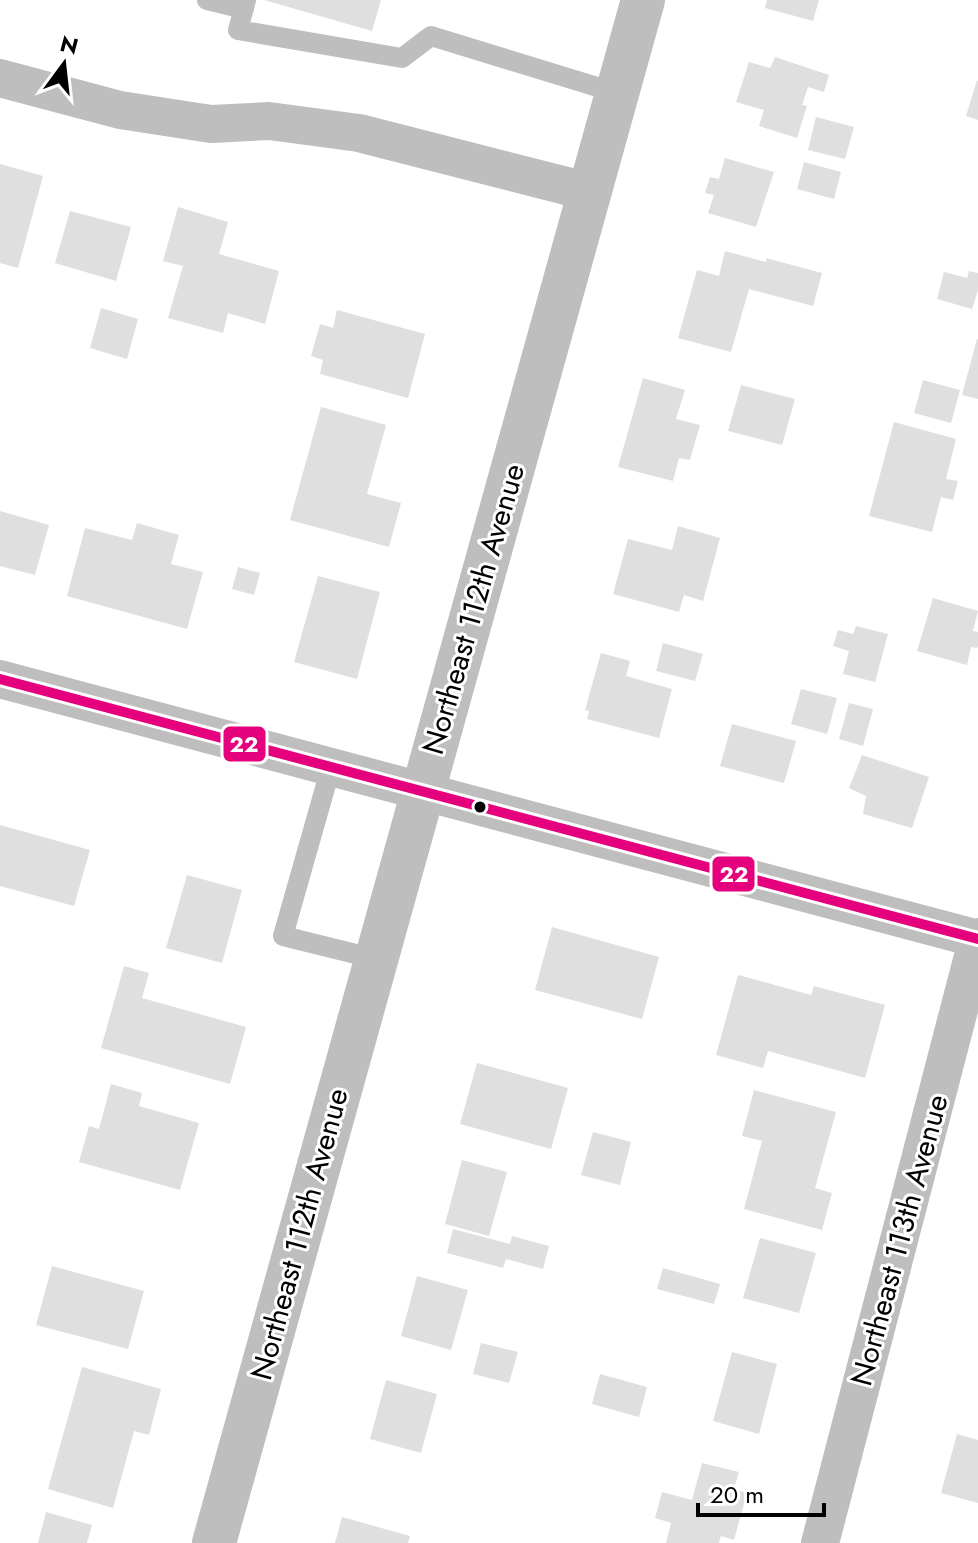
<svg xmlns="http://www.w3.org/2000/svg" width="978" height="1543" font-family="Jost,sans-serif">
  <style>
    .building { fill: #dfdfdf }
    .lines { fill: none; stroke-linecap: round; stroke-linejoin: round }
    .service { stroke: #bebebe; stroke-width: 20 }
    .minor { stroke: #bebebe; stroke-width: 38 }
    .tertiary { stroke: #bebebe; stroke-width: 44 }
    .bus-1-casing { stroke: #fff; stroke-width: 16 }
    .bus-1 { stroke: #e5007d; stroke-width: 10 }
    .bus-dot { fill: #000; stroke: #fff; stroke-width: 3 }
    .labels { text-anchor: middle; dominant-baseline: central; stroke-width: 6; stroke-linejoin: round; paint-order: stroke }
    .street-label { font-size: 30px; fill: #000; stroke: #fff }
    .line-badge { stroke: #fff; stroke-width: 3 }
    .badge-label { font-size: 22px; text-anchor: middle; font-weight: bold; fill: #fff }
  </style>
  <rect width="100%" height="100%" fill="#fff"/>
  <path class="building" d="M 264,0 L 381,0 L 372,31 Z
    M 767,0 L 819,0 L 813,21 L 765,8 Z
    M 775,57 L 829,75 L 824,92 L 808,87 L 802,105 L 807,106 L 797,138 L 759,126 L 764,110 L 736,102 L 749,62 L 770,68 Z
    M 977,80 L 978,81 L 978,120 L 966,116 Z
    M 816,117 L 854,127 L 845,159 L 808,150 Z
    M 725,158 L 774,172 L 756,227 L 708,213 L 714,195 L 705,193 L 710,177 L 719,179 Z
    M 804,162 L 841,172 L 834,199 L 797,189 Z
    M 0,164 L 43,176 L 18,268 L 0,263 Z
    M 178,207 L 228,222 L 219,254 L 279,271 L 265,324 L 228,313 L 223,333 L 168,318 L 183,266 L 163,261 Z
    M 70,211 L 131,227 L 116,281 L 55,263 Z
    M 725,251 L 766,262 L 766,258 L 822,273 L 813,306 L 749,289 L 731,352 L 678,338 L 697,270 L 719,276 Z
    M 969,271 L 978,273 L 978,290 L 972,309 L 937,299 L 944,272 L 967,278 Z
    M 101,308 L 138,319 L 127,359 L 90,348 Z
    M 337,310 L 425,334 L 408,398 L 320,374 L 323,360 L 311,356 L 320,324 L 333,328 Z
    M 977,339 L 978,339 L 978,399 L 962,395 Z
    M 643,378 L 685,390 L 676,419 L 700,425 L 690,460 L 679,458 L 673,481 L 618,467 Z
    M 923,380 L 960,390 L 951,423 L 914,413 Z
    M 741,385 L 795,399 L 782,445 L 728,431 Z
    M 321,407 L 386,425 L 367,494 L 401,503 L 389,547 L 290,520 Z
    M 894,422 L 956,439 L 946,479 L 958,481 L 953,500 L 941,497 L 932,532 L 869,516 Z
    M 0,511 L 49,525 L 35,575 L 0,566 Z
    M 137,523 L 179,535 L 171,564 L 203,572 L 187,629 L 67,596 L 85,528 L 132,540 Z
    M 678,526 L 720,538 L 703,601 L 684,595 L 679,612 L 613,594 L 628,539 L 672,550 Z
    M 238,567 L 260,573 L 254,595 L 232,589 Z
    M 318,576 L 380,592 L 357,679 L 294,662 Z
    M 933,598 L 978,611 L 973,631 L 978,632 L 978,645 L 977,648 L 971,647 L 967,665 L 917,651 Z
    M 856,626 L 888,634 L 875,682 L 843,674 L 849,651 L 833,646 L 838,630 L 853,634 Z
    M 663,643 L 703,654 L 695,681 L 656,671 Z
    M 601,653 L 630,661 L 626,676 L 672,689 L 659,738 L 587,719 L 589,711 L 585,710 Z
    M 801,689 L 837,698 L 827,734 L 791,724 Z
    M 849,703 L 873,709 L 863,746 L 839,739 Z
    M 732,724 L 796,741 L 784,783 L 720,766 Z
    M 862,755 L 929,777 L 912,828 L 863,814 L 866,796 L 849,788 Z
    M 0,825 L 90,850 L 74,906 L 0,886 Z
    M 187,875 L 242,890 L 222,963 L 166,948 Z
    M 552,927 L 659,957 L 642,1019 L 535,990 Z
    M 124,966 L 149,973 L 142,998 L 246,1027 L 230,1084 L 101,1048 Z
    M 738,975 L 811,995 L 814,986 L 885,1005 L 865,1078 L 768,1051 L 763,1068 L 716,1055 Z
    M 477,1063 L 568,1088 L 551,1149 L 460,1124 Z
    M 111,1084 L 142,1093 L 139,1106 L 199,1123 L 180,1190 L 79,1162 L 89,1126 L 99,1129 Z
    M 754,1090 L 836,1112 L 815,1188 L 832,1193 L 822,1230 L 744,1209 L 762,1141 L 742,1136 Z
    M 593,1132 L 631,1142 L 620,1185 L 581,1175 Z
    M 462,1160 L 507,1172 L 489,1236 L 445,1224 Z
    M 453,1229 L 510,1244 L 512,1236 L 549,1246 L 543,1269 L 506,1259 L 503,1268 L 447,1253 Z
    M 760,1238 L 816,1253 L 799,1313 L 743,1298 Z
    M 52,1266 L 144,1291 L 128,1349 L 36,1325 Z
    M 663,1268 L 720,1284 L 714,1304 L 657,1289 Z
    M 417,1276 L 468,1290 L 451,1350 L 401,1336 Z
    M 481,1343 L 518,1352 L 509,1383 L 473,1374 Z
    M 732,1352 L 777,1364 L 759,1434 L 713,1421 Z
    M 82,1367 L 161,1389 L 149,1435 L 134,1431 L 113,1508 L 48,1489 Z
    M 600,1374 L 647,1387 L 639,1417 L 592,1404 Z
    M 386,1380 L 437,1394 L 421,1453 L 370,1439 Z
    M 957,1434 L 978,1440 L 978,1503 L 941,1493 Z
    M 702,1463 L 739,1472 L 734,1489 L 747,1493 L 734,1540 L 721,1536 L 719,1543 L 666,1543 L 671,1523 L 655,1518 L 662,1492 L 692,1500 Z
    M 46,1512 L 92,1525 L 87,1543 L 38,1543 Z
    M 342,1517 L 410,1536 L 408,1543 L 335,1543 Z"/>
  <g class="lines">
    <path class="service" d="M 207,0 L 244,9
      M 246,0 L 238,30 L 402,58 L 431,36 L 617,93
      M 331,767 L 283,936 L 376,959"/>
    <path class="minor" d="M 0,78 L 120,110 L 211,124 L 269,121 L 359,133 L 590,192
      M 0,679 L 978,939
      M 820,1543 L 978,937"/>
    <path class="tertiary" d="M 214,1543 L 643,0"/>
    <defs>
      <path id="bus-1" d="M 0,679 L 978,939"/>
    </defs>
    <use href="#bus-1" class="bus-1-casing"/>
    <use href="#bus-1" class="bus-1"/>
  </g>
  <circle class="bus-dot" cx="480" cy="807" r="7"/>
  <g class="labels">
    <g class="street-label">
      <text transform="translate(473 609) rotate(-74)">Northeast 112th Avenue</text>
      <text transform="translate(299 1234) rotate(-75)">Northeast 112th Avenue</text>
      <text transform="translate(899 1240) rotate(-75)">Northeast 113th Avenue</text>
    </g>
  </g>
  <g class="line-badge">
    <rect x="222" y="725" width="45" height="38" rx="8" fill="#e5007d"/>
    <rect x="711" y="855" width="45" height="38" rx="8" fill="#e5007d"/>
  </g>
  <g class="badge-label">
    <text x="244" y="752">22</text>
    <text x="734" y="882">22</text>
  </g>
  <g transform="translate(64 64) rotate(15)" stroke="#ffffff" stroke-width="6" paint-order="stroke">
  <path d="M0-6L14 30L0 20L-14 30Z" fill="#000000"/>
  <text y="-12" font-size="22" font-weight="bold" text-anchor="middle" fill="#000000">N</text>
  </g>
  <path d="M698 1503v12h126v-12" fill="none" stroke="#000000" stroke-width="4"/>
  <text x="710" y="1503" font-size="24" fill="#000000" stroke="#ffffff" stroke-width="6" paint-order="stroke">20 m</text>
</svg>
